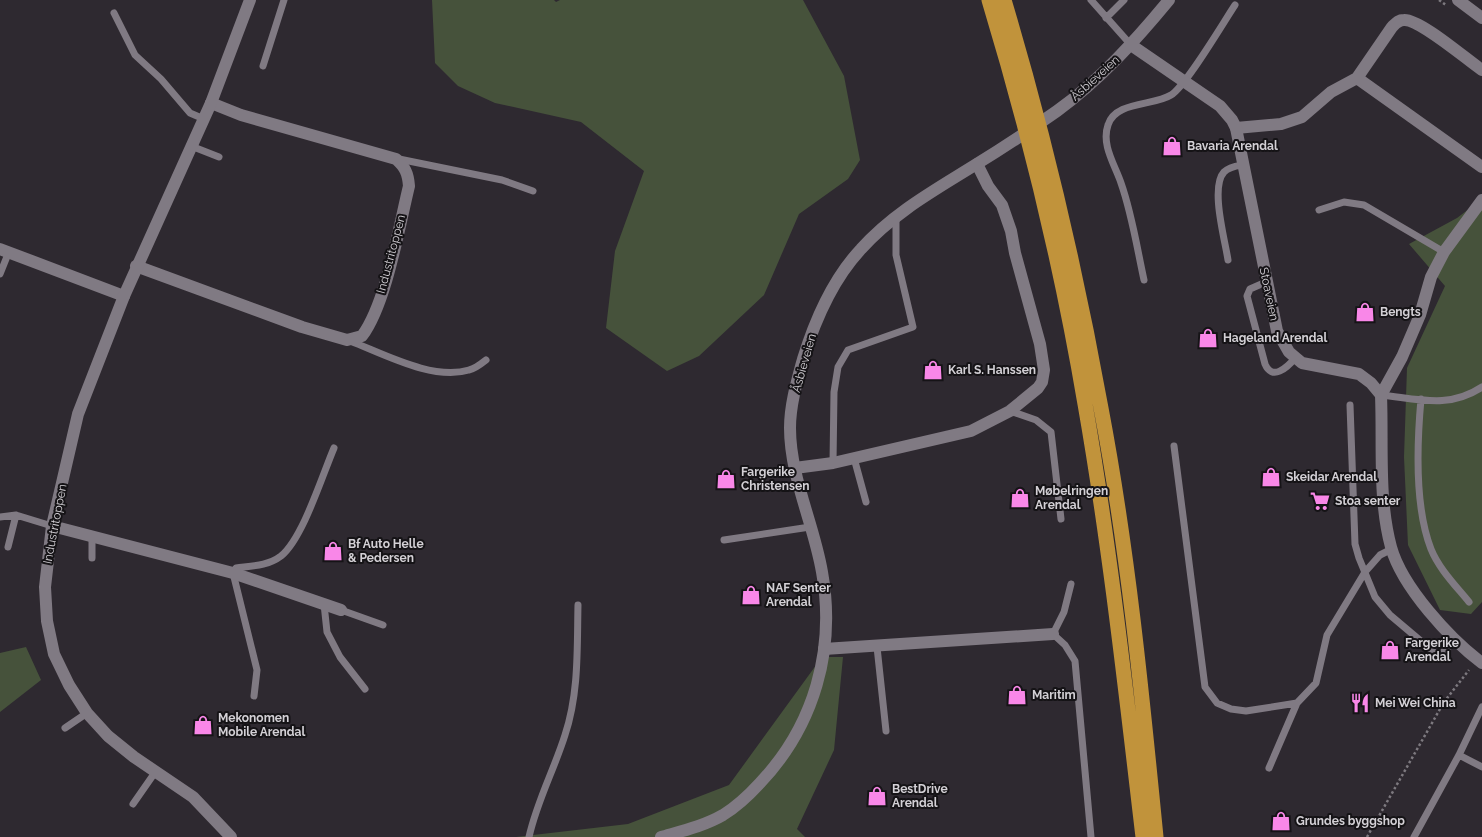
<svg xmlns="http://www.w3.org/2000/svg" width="1482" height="837" font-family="Raleway,sans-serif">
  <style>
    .green { fill: #46523b }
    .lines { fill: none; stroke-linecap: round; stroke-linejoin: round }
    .path { stroke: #7d797f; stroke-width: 2.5; stroke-dasharray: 2.5 2.5; stroke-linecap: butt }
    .lane { stroke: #807a83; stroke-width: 7 }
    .street { stroke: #807a83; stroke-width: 12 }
    .secondary { stroke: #807a83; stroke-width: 12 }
    .highway { stroke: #c1933b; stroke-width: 15 }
    .labels { text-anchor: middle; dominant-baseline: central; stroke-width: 4; stroke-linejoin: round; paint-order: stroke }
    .street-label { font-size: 12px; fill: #d3d0d5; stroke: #151316 }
    .poi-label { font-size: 12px; font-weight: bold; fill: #d3d0d5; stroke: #151316; text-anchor: start }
  </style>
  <rect width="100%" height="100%" fill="#2e2930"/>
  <path class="green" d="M 432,0 L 554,0 L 556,2 L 560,0 L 803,0 L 844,76 L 860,160 L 848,179 L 799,214 L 764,295 L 699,356 L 667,371 L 606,328 L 615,251 L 644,171 L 581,122 L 495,103 L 458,86 L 435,63 Z
    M 1482,199 L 1482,602 L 1471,614 L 1440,610 L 1408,545 L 1404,457 L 1407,368 L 1445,286 L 1409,244 L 1457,218 Z
    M 26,647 L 41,680 L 0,712 L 0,653 Z
    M 822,657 L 843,657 L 834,750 L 797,829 L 805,837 L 516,837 L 628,824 L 729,785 Z"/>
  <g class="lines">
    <path class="path" d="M 1439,0 L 1446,5
      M 1367,837 L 1444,702 L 1469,670"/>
    <path class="lane" d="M 1091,0 L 1131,45
      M 114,13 L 135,55 L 161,79 L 190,113 L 204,119
      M 1106,18 L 1124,0
      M 263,66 L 284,0
      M 191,146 L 219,157
      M 399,159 L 502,180 L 533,191
      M 1319,210 L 1344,202 L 1364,205 L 1444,252
      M 1228,260 C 1225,240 1210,187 1224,172 C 1229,167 1236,166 1242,165
      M 0,274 L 8,254
      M 1144,280 C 1137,248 1132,214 1121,183 C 1115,165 1101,145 1108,125 C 1115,101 1154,106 1171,95 C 1186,86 1223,23 1235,5
      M 1266,282 L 1250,289 L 1247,296 L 1265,364 C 1272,381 1287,368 1295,358
      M 350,341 C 384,354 433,381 469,370 C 475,369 481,364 486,360
      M 1381,395 C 1419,399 1449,409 1482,387
      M 1421,399 C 1417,443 1415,508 1431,549 C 1439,569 1456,586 1469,602
      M 1350,405 L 1355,544 L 1359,558 L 1375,597 L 1390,615 L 1435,653 L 1441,654 L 1456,640
      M 1010,411 L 1036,420 L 1051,432 L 1061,519
      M 1174,446 L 1205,687 L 1217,703 L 1231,709 L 1246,711 L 1297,703 L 1316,683 L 1327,635 L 1365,572 L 1380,555 L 1392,549
      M 854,458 L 866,502
      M 833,463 L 834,392 L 838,367 L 848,350 L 913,327 L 896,255 L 896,217
      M 0,517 L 16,515 L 52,526
      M 92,537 L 92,558
      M 724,540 L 810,527
      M 8,547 L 16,515
      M 1071,584 L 1064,612 L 1053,634 L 1065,645 L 1075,661 L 1091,837
      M 324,604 L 327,632 L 340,657 L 365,689
      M 341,610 L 383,625
      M 877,647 L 886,731
      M 254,696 L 257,670 L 233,573 L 236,568 C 251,566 268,566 281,556 C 303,538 322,476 334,448
      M 65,728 L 87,713
      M 1459,755 L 1482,767
      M 1269,768 L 1297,703
      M 133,804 L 156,771
      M 529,837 C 537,801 554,770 565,735 C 579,693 577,649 578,605
      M 1414,837 L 1459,755 L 1482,707"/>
    <path class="street" d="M 1482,70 C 1467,60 1420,19 1404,20 C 1398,20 1396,23 1392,27 L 1357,78 L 1482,167
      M 1236,128 L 1281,124 L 1302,117 L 1331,92 L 1357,78
      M 0,249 L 124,296
      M 136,266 L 302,327 L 347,340 L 362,336 C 386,304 399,227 409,186 C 408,173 405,167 396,159 L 241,115 L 211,103
      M 1381,395 L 1402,357 L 1420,315 L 1431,277 L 1444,252 L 1482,200
      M 795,468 L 833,463 L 971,431 L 1010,411 L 1038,388 L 1042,382 L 1044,370 L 1040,344 L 1015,253 L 1011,231 L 1002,205 L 988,186 L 977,164
      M 52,526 L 233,573 L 341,610
      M 824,649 L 1053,634"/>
    <path class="secondary" d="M 1458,0 L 1482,18
      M 1131,45 L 1220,106 L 1232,120 L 1236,128 L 1277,331 L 1289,352 L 1302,363 L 1359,374 L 1371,383 L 1381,395 C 1383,445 1378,499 1391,547 C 1402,587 1450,639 1482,663
      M 231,837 L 193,797 L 134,757 L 108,736 L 87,713 L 69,685 L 54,654 L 47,621 L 45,587 L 52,526 L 78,414 L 124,296 L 211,103 L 250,0
      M 661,837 C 682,831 704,826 723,815 C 736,807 749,795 760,783 C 814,726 836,650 822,572 C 814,524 790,477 790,428 C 790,405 797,381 803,359 C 815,320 833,279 861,249 C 893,213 935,190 975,165 C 1003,148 1030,130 1057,111 C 1100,80 1136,40 1169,0"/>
    <path class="highway" d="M 989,0 C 1029,132 1062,268 1085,404 C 1110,547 1126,693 1143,837
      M 1004,0 C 1044,134 1076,270 1101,408 C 1128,550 1142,694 1156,837"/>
  </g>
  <defs>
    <symbol id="shop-bare" viewBox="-9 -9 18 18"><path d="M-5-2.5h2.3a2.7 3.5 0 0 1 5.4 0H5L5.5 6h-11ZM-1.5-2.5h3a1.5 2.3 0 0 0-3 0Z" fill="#f987e8" stroke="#151316" stroke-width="2.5" paint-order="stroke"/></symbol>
    <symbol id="supermarket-bare" viewBox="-9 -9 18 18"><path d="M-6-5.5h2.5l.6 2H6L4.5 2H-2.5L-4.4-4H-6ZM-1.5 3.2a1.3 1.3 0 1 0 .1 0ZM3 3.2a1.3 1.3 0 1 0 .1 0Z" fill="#f987e8" stroke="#151316" stroke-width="2.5" paint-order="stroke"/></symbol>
    <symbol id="restaurant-bare" viewBox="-9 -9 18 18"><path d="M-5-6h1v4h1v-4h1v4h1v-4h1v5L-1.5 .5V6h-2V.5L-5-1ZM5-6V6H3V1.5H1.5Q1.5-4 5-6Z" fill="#f987e8" stroke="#151316" stroke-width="2.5" paint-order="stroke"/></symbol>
  </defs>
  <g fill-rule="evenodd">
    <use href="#shop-bare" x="1158" y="132" width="28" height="28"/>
    <use href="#shop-bare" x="1351" y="298" width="28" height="28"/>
    <use href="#shop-bare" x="1194" y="324" width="28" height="28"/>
    <use href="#shop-bare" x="919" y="356" width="28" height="28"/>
    <use href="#shop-bare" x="1257" y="463" width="28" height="28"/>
    <use href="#shop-bare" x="712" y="465" width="28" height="28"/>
    <use href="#shop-bare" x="1006" y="484" width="28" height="28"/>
    <use href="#supermarket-bare" x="1306" y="487" width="28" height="28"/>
    <use href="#shop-bare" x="319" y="537" width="28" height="28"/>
    <use href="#shop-bare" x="737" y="581" width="28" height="28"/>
    <use href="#shop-bare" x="1376" y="636" width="28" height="28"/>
    <use href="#shop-bare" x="1003" y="681" width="28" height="28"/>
    <use href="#restaurant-bare" x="1346" y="689" width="28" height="28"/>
    <use href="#shop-bare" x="189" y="711" width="28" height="28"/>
    <use href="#shop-bare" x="863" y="782" width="28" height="28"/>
    <use href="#shop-bare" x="1267" y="807" width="28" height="28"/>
  </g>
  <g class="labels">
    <g class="street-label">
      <text transform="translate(1095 78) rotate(-42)">Åsbieveien</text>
      <text transform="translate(391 254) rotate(-75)">Industritoppen</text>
      <text transform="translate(1269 294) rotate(78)">Stoaveien</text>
      <text transform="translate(804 363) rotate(-74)">Åsbieveien</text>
      <text transform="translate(55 524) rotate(-79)">Industritoppen</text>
    </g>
    <g class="poi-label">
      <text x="1187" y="146">Bavaria Arendal</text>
      <text x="1380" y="312">Bengts</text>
      <text x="1223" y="338">Hageland Arendal</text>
      <text x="948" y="370">Karl S. Hanssen</text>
      <text x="741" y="472">Fargerike<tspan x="741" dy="14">Christensen</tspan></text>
      <text x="1286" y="477">Skeidar Arendal</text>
      <text x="1035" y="491">Møbelringen<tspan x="1035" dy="14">Arendal</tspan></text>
      <text x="1335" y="501">Stoa senter</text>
      <text x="348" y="544">Bf Auto Helle<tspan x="348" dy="14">&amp; Pedersen</tspan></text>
      <text x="766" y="588">NAF Senter<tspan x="766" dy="14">Arendal</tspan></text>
      <text x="1405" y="643">Fargerike<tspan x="1405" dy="14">Arendal</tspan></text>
      <text x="1032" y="695">Maritim</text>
      <text x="1375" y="703">Mei Wei China</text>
      <text x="218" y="718">Mekonomen<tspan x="218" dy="14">Mobile Arendal</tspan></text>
      <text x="892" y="789">BestDrive<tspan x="892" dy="14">Arendal</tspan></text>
      <text x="1296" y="821">Grundes byggshop</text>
    </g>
  </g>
</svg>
